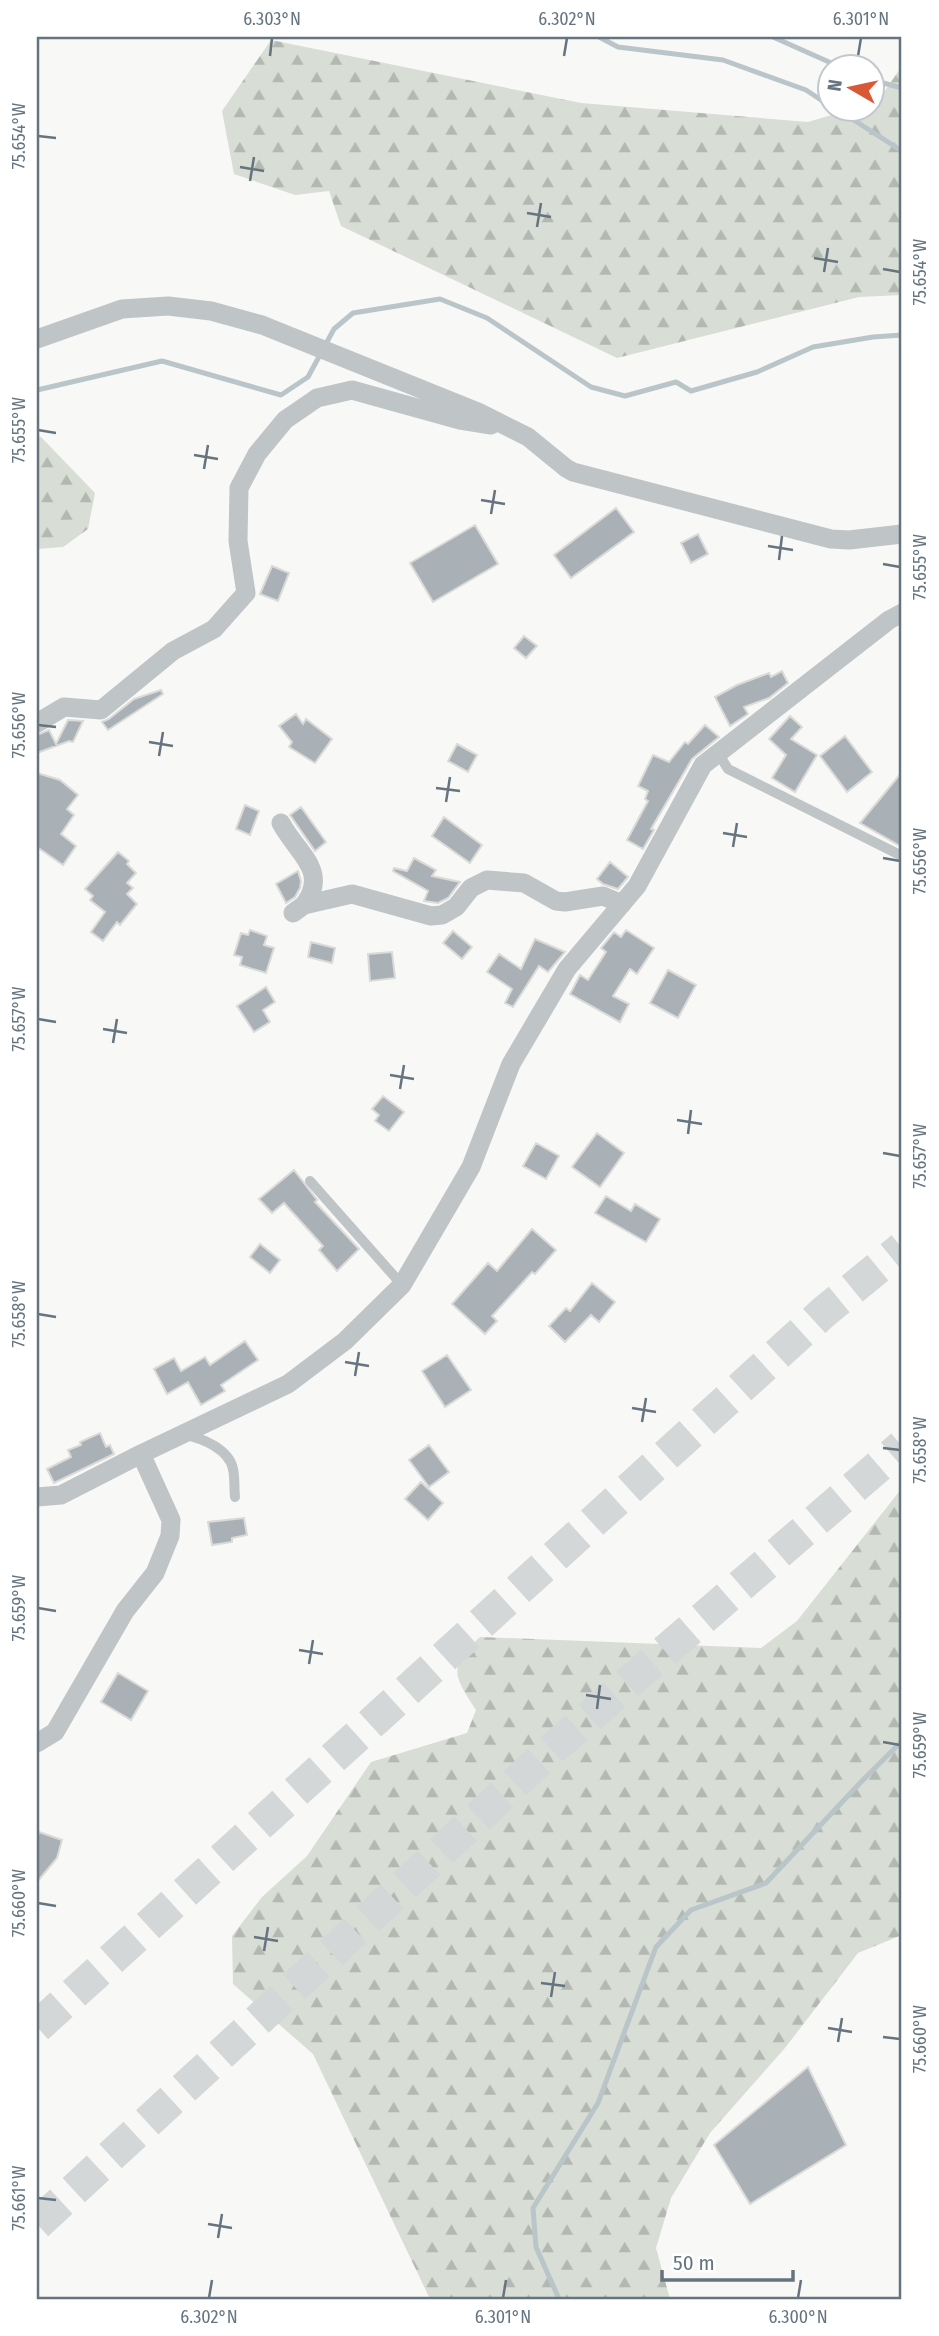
<svg xmlns="http://www.w3.org/2000/svg" width="939" height="2336" font-family="'Fira Sans Condensed',sans-serif">
  <style>
    .forest { fill: url(#forest-firs) }
    .lines { fill: none; stroke-linecap: round; stroke-linejoin: round }
    .stream { stroke: #b9c5c9; stroke-width: 5 }
    .building { fill: #a9b1b6; stroke: #dadad8; stroke-width: 2 }
    .trunk-tunnel { stroke: #d3d7d8; stroke-width: 33; stroke-dasharray: 33 17; stroke-linecap: butt }
    .service { stroke: #bfc4c7; stroke-width: 10 }
    .minor { stroke: #bfc4c7; stroke-width: 19 }
    .ticks { fill: none; stroke: #65747f; stroke-width: 2.5 }
    .neatline { fill: none; stroke: #65747f; stroke-width: 2.5 }
    .ticks-label { font-size: 18px; text-anchor: middle; fill: #65747f }
  </style>
  <defs>
    <pattern id="forest-firs" width="22" height="20" patternUnits="userSpaceOnUse" patternTransform="scale(1.75)"><rect width="22" height="20" fill="#d8ddd5"/><path d="M5 1l3.5 6h-7zM16 11l3.5 6h-7z" fill="#b3b8b2"/></pattern>
  </defs>
  <rect width="100%" height="100%" fill="#f8f8f6"/>
  <path class="forest" d="M 271,40 L 581,103 L 808,122 L 852,109 L 872,108 L 873,102 L 878,101 L 902,66 L 902,295 L 859,297 L 617,358 L 341,226 L 329,191 L 295,195 L 234,174 L 222,111 Z
    M 37,436 L 41,437 L 95,493 L 88,529 L 63,547 L 37,549 Z
    M 902,1488 L 902,1935 L 858,1953 L 785,2048 L 710,2133 L 671,2198 L 656,2248 L 670,2299 L 430,2299 L 313,2054 L 233,1984 L 232,1936 L 262,1897 L 307,1856 L 371,1762 L 467,1733 L 476,1710 C 453,1675 448,1666 480,1637 L 761,1648 L 797,1621 Z"/>
  <g class="lines">
    <path class="stream" d="M 599,37 L 618,47 L 723,60 L 806,90 L 830,106
      M 773,37 L 838,66
      M 872,80 L 902,88
      M 835,108 L 902,151
      M 37,390 L 162,361 L 281,395 L 308,377 L 334,329 L 353,313 L 440,299 L 487,318 L 591,387 L 625,396 L 676,382 L 691,391 L 757,372 L 813,347 L 873,337 L 902,335
      M 559,2299 L 536,2247 L 533,2208 L 598,2103 L 656,1947 L 691,1910 L 766,1883 L 861,1782 L 902,1741"/>
  </g>
  <path class="building" d="M 616,508 L 634,532 L 571,578 L 554,555 Z
    M 475,525 L 498,564 L 433,602 L 410,563 Z
    M 698,534 L 708,554 L 691,563 L 681,543 Z
    M 272,566 L 289,573 L 278,601 L 260,594 Z
    M 524,636 L 537,646 L 526,658 L 514,648 Z
    M 782,671 L 788,683 L 769,698 L 744,707 L 748,714 L 730,726 L 715,697 L 737,685 L 769,673 L 771,677 Z
    M 161,690 L 163,694 L 108,730 L 102,722 L 109,719 L 134,699 Z
    M 296,714 L 303,724 L 306,719 L 332,739 L 315,763 L 289,747 L 292,742 L 279,726 Z
    M 790,716 L 802,727 L 791,739 L 817,755 L 795,792 L 772,778 L 786,755 L 769,739 Z
    M 68,720 L 83,721 L 73,742 L 69,741 L 37,753 L 37,735 L 49,730 L 56,744 Z
    M 705,725 L 719,737 L 692,759 L 651,829 L 654,830 L 643,849 L 627,840 L 648,801 L 645,799 L 648,791 L 638,786 L 653,755 L 669,762 L 685,742 L 688,744 Z
    M 845,736 L 872,772 L 847,792 L 820,756 Z
    M 457,744 L 477,755 L 468,772 L 448,761 Z
    M 902,772 L 902,847 L 860,823 Z
    M 37,773 L 60,780 L 78,795 L 67,809 L 74,815 L 61,834 L 76,846 L 63,865 L 37,847 Z
    M 245,805 L 259,811 L 250,835 L 236,829 Z
    M 301,807 L 326,842 L 315,851 L 290,815 Z
    M 444,817 L 482,845 L 470,863 L 432,836 Z
    M 118,852 L 129,861 L 127,864 L 136,873 L 127,883 L 133,888 L 127,894 L 137,904 L 120,925 L 117,922 L 103,941 L 91,932 L 105,912 L 90,900 L 93,896 L 85,889 Z
    M 414,858 L 436,870 L 432,876 L 460,882 L 448,898 L 438,903 L 424,901 L 428,891 L 393,871 L 394,868 L 407,871 Z
    M 610,862 L 628,877 L 618,889 L 603,884 L 597,879 Z
    M 298,871 L 301,881 L 300,888 L 295,897 L 286,903 L 276,884 Z
    M 250,930 L 267,936 L 264,945 L 274,948 L 266,973 L 240,965 L 242,957 L 234,955 L 241,933 L 248,935 Z
    M 626,930 L 654,948 L 637,974 L 630,969 L 613,996 L 629,1004 L 620,1022 L 570,994 L 580,975 L 588,980 L 606,952 L 601,948 L 614,932 L 621,937 Z
    M 453,931 L 472,947 L 462,959 L 443,943 Z
    M 535,939 L 565,952 L 548,972 L 539,966 L 513,1007 L 505,1003 L 512,989 L 487,972 L 499,954 L 521,969 Z
    M 311,942 L 335,948 L 332,963 L 308,957 Z
    M 392,952 L 395,978 L 370,981 L 368,954 Z
    M 668,970 L 696,985 L 678,1018 L 650,1003 Z
    M 266,987 L 275,1002 L 263,1010 L 270,1022 L 254,1032 L 237,1006 Z
    M 383,1096 L 404,1112 L 389,1131 L 375,1121 L 379,1115 L 372,1109 Z
    M 597,1133 L 624,1153 L 600,1187 L 572,1167 Z
    M 536,1143 L 559,1156 L 546,1179 L 523,1166 Z
    M 294,1170 L 317,1200 L 315,1202 L 359,1249 L 337,1271 L 319,1250 L 323,1246 L 284,1203 L 272,1213 L 259,1199 Z
    M 606,1196 L 631,1211 L 635,1204 L 660,1219 L 646,1242 L 595,1213 Z
    M 532,1229 L 556,1250 L 535,1274 L 532,1272 L 492,1316 L 497,1321 L 485,1334 L 452,1304 L 488,1263 L 497,1271 Z
    M 260,1244 L 280,1260 L 270,1273 L 250,1257 Z
    M 592,1283 L 615,1302 L 599,1322 L 591,1315 L 565,1342 L 549,1326 L 566,1308 L 570,1311 Z
    M 245,1341 L 258,1360 L 221,1385 L 225,1391 L 201,1405 L 188,1382 L 167,1394 L 154,1369 L 174,1358 L 181,1371 L 205,1357 L 210,1365 Z
    M 447,1355 L 471,1390 L 445,1407 L 422,1371 Z
    M 100,1433 L 106,1447 L 110,1445 L 114,1454 L 54,1483 L 47,1469 L 71,1457 L 68,1450 L 81,1445 L 80,1442 Z
    M 429,1445 L 449,1472 L 429,1487 L 409,1460 Z
    M 421,1482 L 443,1503 L 428,1520 L 405,1499 Z
    M 244,1518 L 247,1535 L 232,1538 L 232,1542 L 212,1545 L 208,1522 Z
    M 118,1673 L 148,1691 L 131,1720 L 101,1702 Z
    M 39,1832 L 62,1840 L 57,1858 L 37,1882 L 37,1840 Z
    M 808,2067 L 846,2145 L 750,2204 L 714,2145 Z"/>
  <g class="lines">
    <path class="trunk-tunnel" d="M 37,2027 L 825,1311 L 902,1248
      M 37,2224 L 552,1749 L 902,1446"/>
    <path class="service" d="M 718,753 L 728,769 L 902,856
      M 310,1181 L 402,1285
      M 185,1435 C 202,1438 229,1449 233,1469 C 235,1478 234,1488 235,1497"/>
    <path class="minor" d="M 37,339 L 122,309 L 168,306 L 211,311 L 262,325 L 478,412 L 528,437 L 566,468 L 573,472 L 831,539 L 849,540 L 902,534
      M 37,723 L 64,707 L 101,710 L 173,651 L 214,629 L 246,593 L 238,541 L 239,488 L 257,454 L 285,420 L 317,398 L 352,390 L 460,420 L 491,425
      M 281,823 C 296,852 330,871 304,905
      M 293,913 L 304,905 L 352,894 L 431,916 L 442,915 L 456,907 L 471,888 L 487,880 L 524,883 L 556,901 L 565,902 L 603,896 L 622,904
      M 37,1497 L 61,1495 L 141,1454
      M 37,1743 L 55,1732 L 125,1611 L 155,1573 L 170,1536 L 171,1520 L 141,1454 L 288,1384 L 345,1341 L 402,1285 L 471,1167 L 511,1064 L 567,969 L 637,886 L 703,765 L 889,620 L 902,613"/>
  </g>
  <path class="ticks" d="M 270,56 L 272,38M 564,56 L 567,38M 858,56 L 861,38M 38,136 L 56,138M 240,167 L 264,171M 250,181 L 254,157M 527,213 L 551,217M 537,227 L 541,203M 814,258 L 838,262M 883,269 L 900,272M 824,272 L 828,248M 38,430 L 56,433M 194,455 L 218,459M 204,469 L 208,445M 481,500 L 505,504M 491,514 L 495,490M 768,546 L 793,550M 779,560 L 782,536M 883,564 L 900,567M 38,725 L 56,727M 149,742 L 173,746M 159,756 L 163,732M 436,788 L 460,791M 446,802 L 450,777M 723,833 L 747,837M 733,847 L 737,823M 883,858 L 900,861M 38,1019 L 56,1022M 103,1029 L 127,1033M 113,1043 L 117,1019M 390,1075 L 414,1079M 400,1089 L 404,1065M 677,1120 L 702,1124M 688,1134 L 691,1110M 883,1153 L 900,1156M 38,1314 L 56,1317M 345,1362 L 369,1366M 355,1376 L 359,1352M 632,1408 L 656,1412M 642,1422 L 646,1398M 883,1448 L 900,1450M 38,1608 L 56,1611M 299,1650 L 323,1654M 309,1664 L 313,1640M 586,1695 L 611,1699M 597,1709 L 600,1685M 883,1742 L 900,1745M 38,1903 L 56,1906M 254,1937 L 278,1941M 264,1951 L 268,1927M 541,1983 L 565,1986M 551,1997 L 555,1972M 828,2028 L 852,2032M 883,2037 L 900,2039M 838,2042 L 842,2018M 38,2198 L 56,2200M 208,2224 L 232,2228M 218,2238 L 222,2214M 209,2298 L 212,2280M 503,2298 L 506,2280M 798,2298 L 801,2280"/>
  <rect width="939" height="2336" fill="none" stroke="#ffffff" stroke-width="77"/>
  <g transform="translate(851 88) rotate(279)"><circle r="33" fill="#ffffff" stroke="#c1c7cc" stroke-width="2"/>
  <path d="M0-5L12 26L0 18L-12 26Z" fill="#d95835"/>
  <text y="-10" font-size="19" font-weight="bold" text-anchor="middle" fill="#65747f">N</text>
  </g>
  <path d="M662 2270v10h131v-10" fill="none" stroke="#65747f" stroke-width="3.5"/>
  <text x="673" y="2270" font-size="21" fill="#65747f" stroke="#ffffff" stroke-width="5" paint-order="stroke">50 m</text>
  <rect x="38" y="38" width="862" height="2260" class="neatline"/>
  <g class="ticks-label">
    <text x="272" y="25">6.303°N</text>
    <text x="567" y="25">6.302°N</text>
    <text x="861" y="25">6.301°N</text>
    <text transform="translate(19 136) rotate(-90)" y="6">75.654°W</text>
    <text transform="translate(920 272) rotate(-90)" y="6">75.654°W</text>
    <text transform="translate(19 430) rotate(-90)" y="6">75.655°W</text>
    <text transform="translate(920 567) rotate(-90)" y="6">75.655°W</text>
    <text transform="translate(19 725) rotate(-90)" y="6">75.656°W</text>
    <text transform="translate(920 861) rotate(-90)" y="6">75.656°W</text>
    <text transform="translate(19 1019) rotate(-90)" y="6">75.657°W</text>
    <text transform="translate(920 1156) rotate(-90)" y="6">75.657°W</text>
    <text transform="translate(19 1314) rotate(-90)" y="6">75.658°W</text>
    <text transform="translate(920 1450) rotate(-90)" y="6">75.658°W</text>
    <text transform="translate(19 1608) rotate(-90)" y="6">75.659°W</text>
    <text transform="translate(920 1745) rotate(-90)" y="6">75.659°W</text>
    <text transform="translate(19 1903) rotate(-90)" y="6">75.660°W</text>
    <text transform="translate(920 2039) rotate(-90)" y="6">75.660°W</text>
    <text transform="translate(19 2198) rotate(-90)" y="6">75.661°W</text>
    <text x="209" y="2323">6.302°N</text>
    <text x="503" y="2323">6.301°N</text>
    <text x="798" y="2323">6.300°N</text>
  </g>
</svg>
